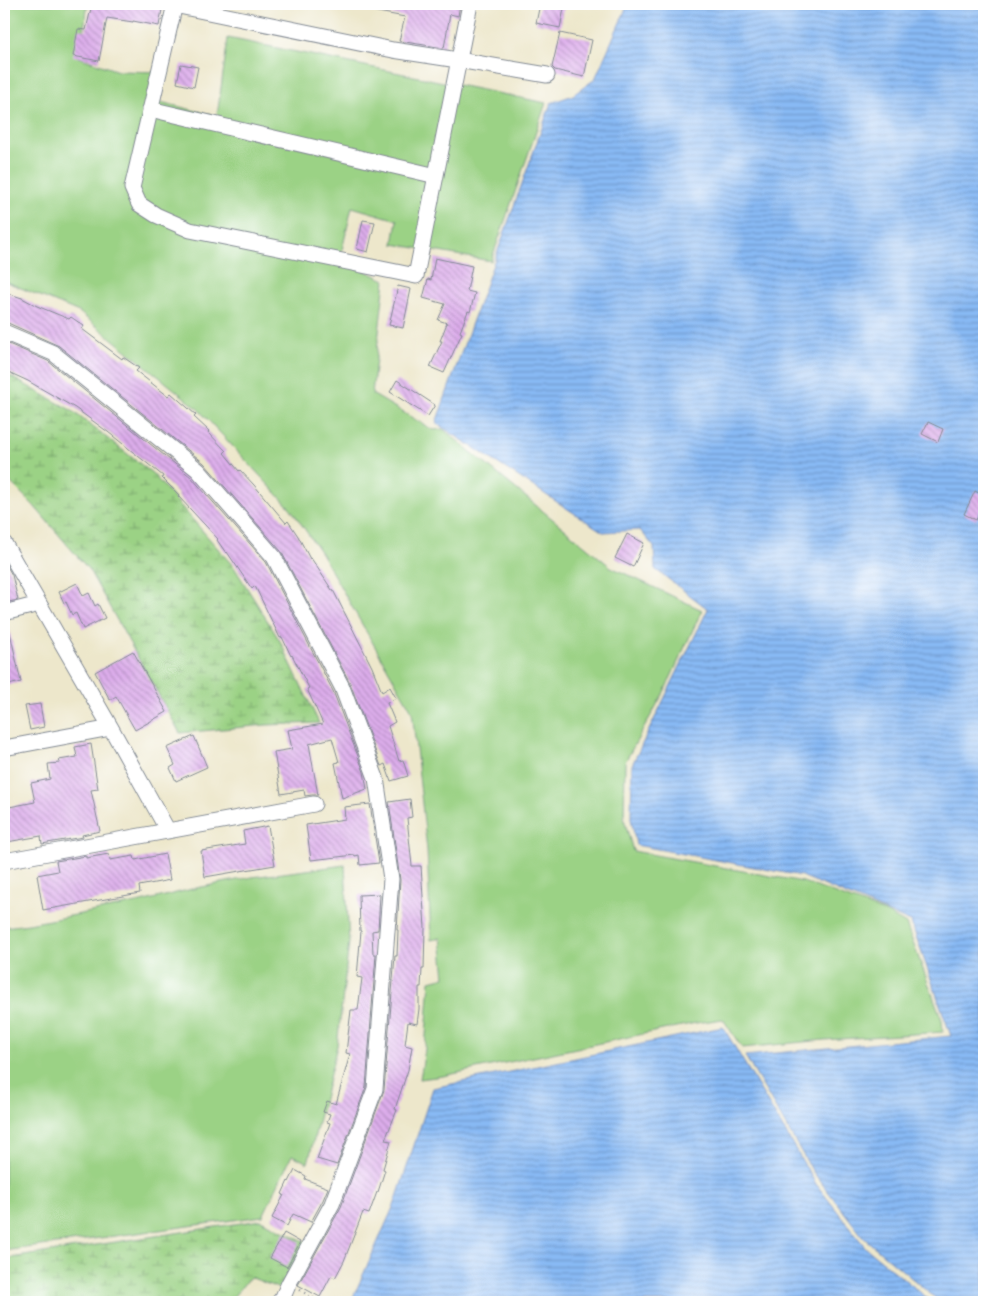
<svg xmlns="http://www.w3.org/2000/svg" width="988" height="1306" font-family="'Old Standard TT',serif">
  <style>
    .grass { fill: #9bd285; stroke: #5b8072 }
    .wetland { fill: url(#wetland-marsh); stroke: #5b8072 }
    .water { fill: url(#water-rules); stroke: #5274a9 }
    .building { fill: url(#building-back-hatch) }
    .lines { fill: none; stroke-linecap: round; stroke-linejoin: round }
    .minor-casing { stroke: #848b94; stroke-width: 17 }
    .path { stroke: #848b94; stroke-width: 2.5; stroke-dasharray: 1 4; stroke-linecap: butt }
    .minor { stroke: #fff; stroke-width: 15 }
  </style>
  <defs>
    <pattern id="wetland-marsh" width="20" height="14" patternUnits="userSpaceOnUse" patternTransform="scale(1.25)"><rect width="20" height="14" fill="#9bd285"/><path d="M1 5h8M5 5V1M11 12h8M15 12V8" fill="none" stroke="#7eab70"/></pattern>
    <pattern id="water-rules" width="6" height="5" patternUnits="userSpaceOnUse" patternTransform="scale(1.25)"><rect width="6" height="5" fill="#88b9f4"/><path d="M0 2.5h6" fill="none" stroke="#6e97c9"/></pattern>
    <pattern id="building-back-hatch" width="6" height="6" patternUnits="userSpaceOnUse" patternTransform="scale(1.25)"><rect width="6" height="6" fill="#ddadeb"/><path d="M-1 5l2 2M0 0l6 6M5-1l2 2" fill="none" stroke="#b28dc2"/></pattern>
  </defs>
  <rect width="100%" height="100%" fill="#fff"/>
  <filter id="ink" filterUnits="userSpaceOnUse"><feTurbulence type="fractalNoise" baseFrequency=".02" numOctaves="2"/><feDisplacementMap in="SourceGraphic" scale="10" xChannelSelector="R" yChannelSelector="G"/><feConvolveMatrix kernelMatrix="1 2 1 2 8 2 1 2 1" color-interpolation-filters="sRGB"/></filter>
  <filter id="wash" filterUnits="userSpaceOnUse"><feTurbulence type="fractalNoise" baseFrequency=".0096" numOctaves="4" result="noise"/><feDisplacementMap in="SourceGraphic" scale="20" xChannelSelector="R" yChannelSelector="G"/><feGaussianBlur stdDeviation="1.12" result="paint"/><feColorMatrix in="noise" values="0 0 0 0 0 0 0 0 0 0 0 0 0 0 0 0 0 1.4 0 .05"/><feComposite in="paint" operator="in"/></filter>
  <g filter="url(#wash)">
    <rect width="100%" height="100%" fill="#ede7cb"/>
    <path class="grass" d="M 4,4 L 88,4 L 79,57 L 118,71 L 162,72 L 160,102 L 217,116 L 228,38 L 546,103 L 491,261 L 393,244 L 397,220 L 352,207 L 340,259 L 385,280 L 372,394 L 433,430 L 443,429 L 611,567 L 702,610 L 664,692 L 625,762 L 624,819 L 633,851 L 803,882 L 887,913 L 906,924 L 942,1020 L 943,1032 L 824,1040 L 742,1048 L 723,1019 L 696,1023 L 443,1076 L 420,1079 L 425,1049 L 430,981 L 445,977 L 441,938 L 431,940 L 427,850 L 412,711 L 321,553 L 291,509 L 196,407 L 79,312 L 4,281 Z
      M 345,865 L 349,942 L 337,1046 L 308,1163 L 292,1155 L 263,1216 L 4,1251 L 4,927 L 29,924 L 137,903 L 192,889 L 252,877 Z"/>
    <path class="wetland" d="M 4,373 L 71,410 L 152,473 L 234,567 L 280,641 L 319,723 L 266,725 L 180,733 L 89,570 L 34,506 L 4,476 Z
      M 261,1220 L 306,1242 L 280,1289 L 250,1277 L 229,1302 L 4,1302 L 4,1259 Z"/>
    <path class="water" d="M 628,4 L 984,4 L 984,1302 L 940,1302 L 864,1238 L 813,1172 L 745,1056 L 951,1036 L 911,922 L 802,876 L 636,845 L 631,818 L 632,765 L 708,609 L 655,569 L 654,547 L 640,530 L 603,532 L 436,423 L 551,103 L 573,95 L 595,79 Z
      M 723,1027 L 816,1184 L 866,1248 L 932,1302 L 351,1302 L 395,1203 L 433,1088 Z"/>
    <g id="blocks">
      <path class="building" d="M 92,4 L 163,4 L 159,26 L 133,21 L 133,22 L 107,18 L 99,61 L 73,56 L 78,29 L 86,30 Z
        M 367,4 L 460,4 L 458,16 L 450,14 L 444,48 L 399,41 L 405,17 L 367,10 Z
        M 540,4 L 565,4 L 560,28 L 536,23 Z
        M 560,33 L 592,40 L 584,77 L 555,70 L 552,67 Z
        M 181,64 L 198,67 L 194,87 L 177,83 Z
        M 363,220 L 375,222 L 368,252 L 357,249 Z
        M 435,258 L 472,266 L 467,291 L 475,293 L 470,312 L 468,311 L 460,332 L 462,333 L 444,373 L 430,367 L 442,341 L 440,341 L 447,323 L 438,320 L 445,304 L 423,298 L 428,279 L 431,280 Z
        M 398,286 L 411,289 L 403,328 L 389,325 Z
        M 4,292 L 22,298 L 37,306 L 69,319 L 71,317 L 84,326 L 82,329 L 122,359 L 123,357 L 139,368 L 136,371 L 168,396 L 171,393 L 196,415 L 194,417 L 209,431 L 208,432 L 226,451 L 224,453 L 239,471 L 240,470 L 254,485 L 286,523 L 288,521 L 298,536 L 310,559 L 311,558 L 332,590 L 333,590 L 372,667 L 382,692 L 390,687 L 396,698 L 387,703 L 395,722 L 388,726 L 399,761 L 403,760 L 408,776 L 391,781 L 385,764 L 381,766 L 350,683 L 281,551 L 204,463 L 59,346 L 8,323 L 4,323 Z
        M 4,342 L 48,361 L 191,477 L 266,562 L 333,691 L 364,772 L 367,789 L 342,798 L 335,763 L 339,762 L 332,738 L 309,744 L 318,795 L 312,795 L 305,796 L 304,790 L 281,794 L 274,752 L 292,749 L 288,730 L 323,724 L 307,689 L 309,688 L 292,655 L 291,656 L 282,637 L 280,638 L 255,586 L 252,589 L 227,552 L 226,553 L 217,540 L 218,539 L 178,496 L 179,495 L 162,478 L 163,476 L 108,432 L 75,408 L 28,381 L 4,370 Z
        M 397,380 L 435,405 L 428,416 L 390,392 Z
        M 928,422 L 943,429 L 938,442 L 922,434 Z
        M 975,491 L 984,496 L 984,503 L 976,520 L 964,514 Z
        M 627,534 L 644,543 L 633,567 L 615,558 Z
        M 4,561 L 12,575 L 18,600 L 4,603 Z
        M 77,583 L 83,596 L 89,593 L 95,606 L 98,604 L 105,618 L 83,629 L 76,613 L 72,615 L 66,602 L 64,603 L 59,592 Z
        M 9,628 L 21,682 L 4,686 L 4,629 Z
        M 133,651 L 167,712 L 135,730 L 116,696 L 110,700 L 95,672 Z
        M 40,704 L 44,727 L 30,730 L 25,706 Z
        M 194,736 L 207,767 L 176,781 L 170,768 L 175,765 L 167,748 Z
        M 91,744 L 98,789 L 91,790 L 100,831 L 82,835 L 83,837 L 53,842 L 42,844 L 41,836 L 7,842 L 4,826 L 4,808 L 35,802 L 31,783 L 50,779 L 48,764 L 60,763 L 59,760 L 77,757 L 75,747 Z
        M 410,799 L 412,817 L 407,818 L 412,866 L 421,866 L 425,928 L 424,969 L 422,969 L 421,987 L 419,987 L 419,1009 L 417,1024 L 408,1022 L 405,1045 L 412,1047 L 408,1070 L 395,1109 L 397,1110 L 385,1140 L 391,1141 L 383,1169 L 385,1170 L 378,1192 L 377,1192 L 369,1214 L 363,1212 L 344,1261 L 335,1278 L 331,1276 L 320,1297 L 298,1285 L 341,1207 L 384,1090 L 395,956 L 397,956 L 398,930 L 397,930 L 400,880 L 389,802 Z
        M 370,804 L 379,863 L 360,865 L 359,855 L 355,856 L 355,855 L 311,860 L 306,825 L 345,819 L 344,807 Z
        M 268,826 L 275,865 L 205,877 L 201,851 L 245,844 L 243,831 Z
        M 109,854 L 110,860 L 134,856 L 135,860 L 165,854 L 170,880 L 139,886 L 140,893 L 43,910 L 37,875 L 58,871 L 56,861 L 86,856 L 86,858 Z
        M 380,894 L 378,930 L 372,931 L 373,954 L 376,954 L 366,1087 L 337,1165 L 317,1159 L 330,1123 L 327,1122 L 330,1114 L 323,1112 L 327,1101 L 336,1104 L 350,1054 L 346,1053 L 351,1010 L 358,1010 L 362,978 L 357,977 L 361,931 L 360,931 L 359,895 Z
        M 295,1170 L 306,1176 L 305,1179 L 328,1188 L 323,1200 L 311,1222 L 293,1214 L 287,1226 L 272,1218 L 284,1195 L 282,1194 L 288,1181 L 289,1182 Z
        M 284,1233 L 300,1242 L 287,1267 L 270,1258 Z"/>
    </g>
  </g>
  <g filter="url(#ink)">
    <use href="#blocks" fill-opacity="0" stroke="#848b94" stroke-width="1"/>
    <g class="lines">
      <defs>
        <path id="minor" d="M 175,4 L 132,188 L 139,204 L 156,215 L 190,230 L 416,276 L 470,4
          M 174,5 L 393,50 L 458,60 L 547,75
          M 150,109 L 428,174
          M 4,332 L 53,353 L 198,470 L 274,557 L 342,687 L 376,778 L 391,879 L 375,1089 L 332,1204 L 289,1283 L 283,1297 L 279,1302
          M 4,543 L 111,728 L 168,831
          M 4,613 L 39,604
          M 4,748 L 111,728
          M 4,861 L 314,804"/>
      </defs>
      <use href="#minor" class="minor-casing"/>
      <path class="path" d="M 300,1290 L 320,1302"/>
      <use href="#minor" class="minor"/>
    </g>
  </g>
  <rect width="988" height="1306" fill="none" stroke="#fff" stroke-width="20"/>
</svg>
